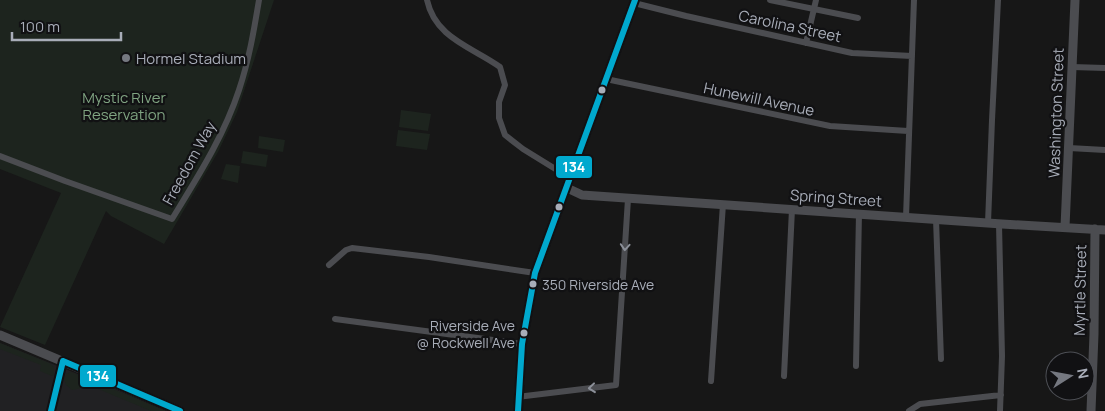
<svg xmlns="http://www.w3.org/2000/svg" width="1105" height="411" font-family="Manrope,sans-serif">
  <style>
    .built { fill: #212123 }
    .green { fill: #1d241e }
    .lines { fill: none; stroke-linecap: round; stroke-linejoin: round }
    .minor { stroke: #4b4c50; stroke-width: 6 }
    .tertiary { stroke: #4b4c50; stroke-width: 9 }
    .secondary { stroke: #4a4a4e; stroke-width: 9 }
    .bus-1-casing { stroke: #111113; stroke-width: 10 }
    .bus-1 { stroke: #00a9ce; stroke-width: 6 }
    .oneway { stroke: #8c9099 }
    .poi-dot { fill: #757880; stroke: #111113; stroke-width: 2 }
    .bus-dot { fill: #a8adb8; stroke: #111113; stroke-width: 2 }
    .labels { text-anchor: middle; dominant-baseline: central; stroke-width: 4.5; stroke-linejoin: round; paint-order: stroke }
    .bus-label { font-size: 14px; fill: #a8adb8; stroke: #111113; text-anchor: start }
    .street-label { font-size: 15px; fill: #a8adb8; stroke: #111113 }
    .poi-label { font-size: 15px; fill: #a8adb8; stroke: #111113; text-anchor: start }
    .park-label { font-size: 15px; fill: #7fa381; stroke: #111113 }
    .line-badge { stroke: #111113; stroke-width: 2 }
    .badge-label { font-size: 14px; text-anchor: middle; font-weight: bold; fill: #fff }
  </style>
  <rect width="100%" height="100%" fill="#171717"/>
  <path class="built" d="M 0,343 L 115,389 L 166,411 L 0,411 Z"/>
  <path class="green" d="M 0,0 L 274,0 L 237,112 L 218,152 L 164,244 L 111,216 L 106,211 L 45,345 L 0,327 L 61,193 L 0,169 Z
    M 401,110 L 431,114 L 428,131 L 399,127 Z
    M 398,130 L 430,134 L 427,150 L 396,146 Z
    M 259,136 L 285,140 L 283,152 L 258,148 Z
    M 243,151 L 268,155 L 266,167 L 241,163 Z
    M 226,164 L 240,166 L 238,183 L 221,179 Z
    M 0,343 L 49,363 L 54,367 L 54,375 L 52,376 L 40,371 L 41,365 L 0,349 Z
    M 71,372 L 166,411 L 151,411 L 84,383 L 81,388 L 72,390 L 66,385 L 64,379 L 66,374 Z"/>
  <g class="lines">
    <path class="minor" d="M 427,0 C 435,38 472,47 500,67 L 505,85 L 499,102 L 499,118 L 505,135 L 523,149 L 570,178
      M 770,0 L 858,18
      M 634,3 L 686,16 L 852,53 L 912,56
      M 806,43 L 816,0
      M 1072,67 L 1105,68
      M 606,79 L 830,126 L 908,131
      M 1069,148 L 1105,150
      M 0,156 L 65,181 L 172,219 C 197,178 224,136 239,90 C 249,60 254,30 259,0
      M 906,217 L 914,0
      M 936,219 L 941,359
      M 988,223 L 992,120 L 998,0
      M 999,224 L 1002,356 L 1000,411
      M 329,265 L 346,250 L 352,248 L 429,257 L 535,273
      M 335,319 L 522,344
      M 856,366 L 859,213
      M 784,376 L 792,209
      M 711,381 L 723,204
      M 517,397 L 616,385 L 628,199
      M 909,411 L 920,404 L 1001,395"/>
    <path class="tertiary" d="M 567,188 L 582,195 L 1002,224 L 1105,230
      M 1065,227 L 1075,0
      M 0,335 L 180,411
      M 1091,411 L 1094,334 L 1095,229"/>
    <path class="secondary" d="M 518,411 L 522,344 L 535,273 L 635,0"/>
    <defs>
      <path id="bus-1" d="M 51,411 L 63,361 L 180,411
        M 518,411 L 522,344 L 535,273 L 635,0"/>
    </defs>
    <use href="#bus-1" class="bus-1-casing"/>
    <use href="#bus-1" class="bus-1"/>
  </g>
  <defs><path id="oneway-chevron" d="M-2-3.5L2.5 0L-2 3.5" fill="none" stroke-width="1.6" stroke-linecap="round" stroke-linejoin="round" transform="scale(1.25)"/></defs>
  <g class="oneway">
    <use href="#oneway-chevron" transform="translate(625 247) rotate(94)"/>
    <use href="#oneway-chevron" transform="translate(592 388) rotate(174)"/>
  </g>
  <circle class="poi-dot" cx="126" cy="58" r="5"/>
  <g class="bus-dot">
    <circle cx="602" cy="90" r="4.5"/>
    <circle cx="559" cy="207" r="4.5"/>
    <circle cx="533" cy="284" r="4.5"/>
    <circle cx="524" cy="333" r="4.5"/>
  </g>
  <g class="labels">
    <g class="bus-label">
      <text x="542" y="284">350 Riverside Ave</text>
      <text x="515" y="325" text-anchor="end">Riverside Ave<tspan x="515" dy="17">@ Rockwell Ave</tspan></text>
    </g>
    <g class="street-label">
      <text transform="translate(790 26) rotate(12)">Carolina Street</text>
      <text transform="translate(759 99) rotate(12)">Hunewill Avenue</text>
      <text transform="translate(1056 113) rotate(-88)">Washington Street</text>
      <text transform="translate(189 163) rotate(-61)">Freedom Way</text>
      <text transform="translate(836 198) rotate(4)">Spring Street</text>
      <text transform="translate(1080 290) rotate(-89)">Myrtle Street</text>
    </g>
    <g class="poi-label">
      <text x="136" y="58">Hormel Stadium</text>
    </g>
    <g class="park-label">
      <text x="124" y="97">Mystic River<tspan x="124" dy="17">Reservation</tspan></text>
    </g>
  </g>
  <g class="line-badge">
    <rect x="555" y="155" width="38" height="24" rx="5" fill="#00a9ce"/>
    <rect x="79" y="364" width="38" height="24" rx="5" fill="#00a9ce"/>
  </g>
  <g class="badge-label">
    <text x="574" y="172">134</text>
    <text x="98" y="381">134</text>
  </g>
  <g transform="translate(1070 376) rotate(79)"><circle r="24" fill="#111113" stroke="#4d4f55"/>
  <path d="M0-4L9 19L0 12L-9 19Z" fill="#757880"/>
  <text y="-8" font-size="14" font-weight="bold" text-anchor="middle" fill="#a8adb8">N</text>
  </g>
  <path d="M12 32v8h109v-8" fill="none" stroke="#a8adb8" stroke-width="2.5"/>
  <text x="20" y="32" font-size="15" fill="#a8adb8" stroke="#111113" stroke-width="4" paint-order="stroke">100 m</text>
</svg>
